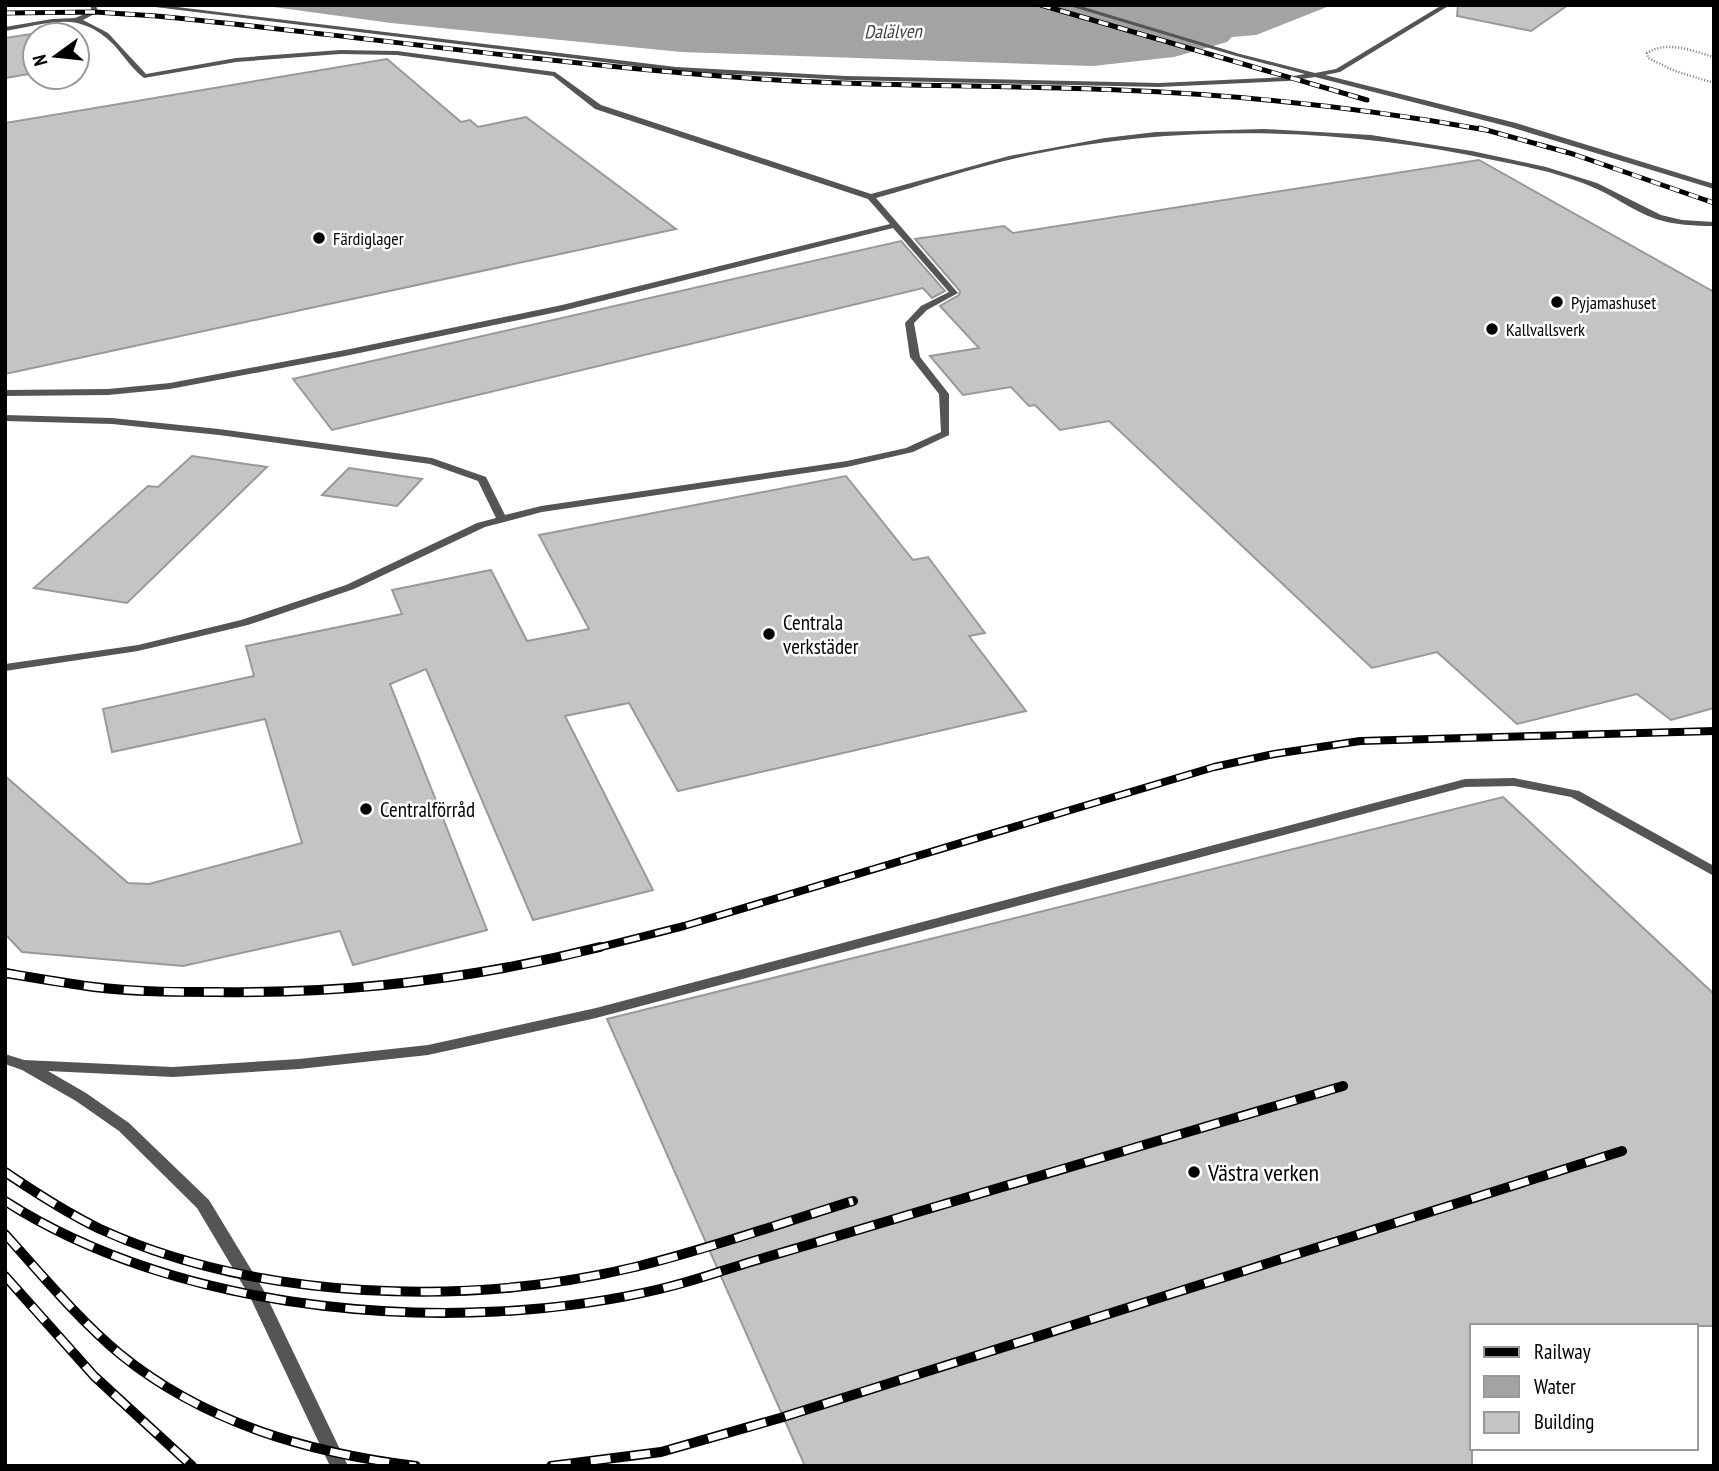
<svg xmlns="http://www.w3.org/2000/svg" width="1719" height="1471" font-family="'PT Sans Narrow',sans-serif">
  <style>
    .water { fill: #a3a3a3 }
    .building { fill: #c4c4c4; stroke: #999; stroke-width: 2 }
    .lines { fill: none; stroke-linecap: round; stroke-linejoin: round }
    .path { stroke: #777; stroke-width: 2.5; stroke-dasharray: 1 2; stroke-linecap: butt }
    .lane { fill: #555; fill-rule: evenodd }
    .rail-far2-casing { stroke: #000; stroke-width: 5 }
    .rail-far1-casing { stroke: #000; stroke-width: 8 }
    .rail-casing { stroke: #000; stroke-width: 10 }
    .rail-far2 { stroke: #fff; stroke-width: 3.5; stroke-dasharray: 10; stroke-linecap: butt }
    .rail-far1 { stroke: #fff; stroke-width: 5; stroke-dasharray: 16; stroke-linecap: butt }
    .rail { stroke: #fff; stroke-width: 7; stroke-dasharray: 20; stroke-linecap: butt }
    .poi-dot { fill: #000; stroke: #fff; stroke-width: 2.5 }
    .labels { text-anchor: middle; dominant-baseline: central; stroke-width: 5; stroke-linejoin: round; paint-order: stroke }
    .far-poi-label { font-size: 18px; fill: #000; stroke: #fff; text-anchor: start }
    .far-water-label { font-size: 19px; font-style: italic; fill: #444; stroke: #fff }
    .poi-label { font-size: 21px; fill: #000; stroke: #fff; text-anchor: start }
    .near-poi-label { font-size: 24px; fill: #000; stroke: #fff; text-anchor: start }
  </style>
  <rect width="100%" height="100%" fill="#fff"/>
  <path class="water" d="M 259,5 L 1332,5 L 1256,35 L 1232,37 L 1227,42 L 1174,57 L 1093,66 L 681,52 L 391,23 Z"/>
  <path class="building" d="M 1458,5 L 1568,5 L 1531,31 L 1457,16 Z
    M 44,32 L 54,32 L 57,35 L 35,35 L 35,73 L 5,78 L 5,38 Z
    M 387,59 L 461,122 L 470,120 L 478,127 L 526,117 L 676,229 L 5,374 L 5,123 Z
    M 1479,160 L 1714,292 L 1714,708 L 1671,720 L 1637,694 L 1517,724 L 1437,652 L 1372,668 L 1109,421 L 1060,430 L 1035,405 L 1029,406 L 1011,387 L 963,395 L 930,356 L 979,348 L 940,306 L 959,295 L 960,291 L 915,239 L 1004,226 L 1013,233 Z
    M 901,241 L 945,291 L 932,298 L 923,288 L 332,430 L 293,379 Z
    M 192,456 L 267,467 L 127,603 L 34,588 L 148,486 L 158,487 Z
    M 349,468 L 422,479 L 397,506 L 322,495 Z
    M 846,476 L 913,560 L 928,557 L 985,633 L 969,636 L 1026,711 L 678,791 L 629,703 L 565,716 L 653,890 L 533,920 L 426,669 L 390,684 L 487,930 L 353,965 L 340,931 L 183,966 L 22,952 L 5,934 L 5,776 L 128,883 L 149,884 L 302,843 L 265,719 L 112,752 L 103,709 L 254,676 L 246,646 L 402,614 L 392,590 L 491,570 L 527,641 L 589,629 L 539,535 Z
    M 1503,797 L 1714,994 L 1714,1326 L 1472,1326 L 1472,1466 L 805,1466 L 607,1019 Z"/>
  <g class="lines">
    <path class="path" d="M 1714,57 C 1692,51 1668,40 1647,53 L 1648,58 L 1675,71 L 1714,83"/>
    <path class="lane" d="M 90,5 L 96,5 L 98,12 L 83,20 L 108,33 L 146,74 L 236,58 L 340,50 L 397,51 L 555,72 L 601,105 L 871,194 L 1009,156 L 1105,138 L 1156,132 L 1264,129 L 1371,135 L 1472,151 L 1546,167 L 1597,183 L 1661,215 L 1682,220 L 1714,222 L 1714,226 C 1694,226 1675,225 1656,219 C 1633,211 1613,195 1590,186 C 1561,174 1529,167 1498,161 C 1346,128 1187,123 1035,154 C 981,165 929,183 876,198 L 958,293 L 927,310 L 914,323 L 920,357 L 949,394 L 949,435 L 913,452 L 847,467 L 542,512 L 485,527 L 354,589 L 248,625 L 138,651 L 5,671 L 5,664 L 138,645 L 241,620 L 346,585 L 477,523 L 496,518 L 478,481 L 430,464 L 219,435 L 112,424 L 5,421 L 5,415 L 112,418 L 219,429 L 432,458 L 486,477 L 505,515 L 541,506 L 847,461 L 906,448 L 941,432 L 939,394 L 910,357 L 905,323 L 921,306 L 949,292 L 893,228 L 562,311 L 345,356 L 170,389 L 108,395 L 5,396 L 5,390 L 108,389 L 170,383 L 345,350 L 562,305 L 890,224 L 868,199 L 595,109 L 553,76 L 397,55 L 340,54 L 236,62 L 144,78 C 133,70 124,56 114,45 C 78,9 50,24 5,31 L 5,27 L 52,19 L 75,18 L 92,11 Z
      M 139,5 L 160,5 L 676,67 L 846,76 L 1159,83 L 1288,77 L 1305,74 L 1236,56 L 1066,5 L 1077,5 L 1240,54 L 1315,73 L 1336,69 L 1442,5 L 1450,5 L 1340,72 L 1325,75 L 1516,123 L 1714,184 L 1714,189 L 1510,127 L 1315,77 L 1288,81 L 1159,87 L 846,80 L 676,71 Z
      M 1514,778 L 1579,791 L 1714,866 L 1714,876 L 1571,797 L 1514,786 L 1465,787 L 596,1018 L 428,1055 L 299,1069 L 173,1077 L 48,1071 L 86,1093 L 129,1123 L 209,1200 L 263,1289 L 348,1466 L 330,1466 L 250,1297 L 197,1208 L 119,1131 L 76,1101 L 22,1070 L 5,1064 L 5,1054 L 24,1060 L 173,1067 L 299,1059 L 428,1045 L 596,1008 L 1465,779 Z"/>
    <defs>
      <path id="rail-far2" d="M 1041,5 L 1367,100
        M 5,13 L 95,12 L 156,16 C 363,36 569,67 777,80 C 891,87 1005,85 1119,90 C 1243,95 1365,108 1486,130
        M 1479,128 L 1573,154 L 1714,203"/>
      <path id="rail-far1" d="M 593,949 L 684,926 L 1214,767 L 1274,754 L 1360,741 L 1714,731"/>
      <path id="rail" d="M 5,973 C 35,978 64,983 94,987 C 134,992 176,992 216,992 C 346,994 474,979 600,947
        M 5,1172 C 36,1193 67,1213 100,1229 C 258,1301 468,1307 635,1267 C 709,1249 781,1223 853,1201
        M 5,1201 C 182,1315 458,1337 660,1289 C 690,1282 719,1272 747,1263 C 808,1245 868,1227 928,1209 C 1066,1168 1205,1127 1343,1086
        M 5,1234 C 42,1275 77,1318 120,1354 C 205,1423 309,1453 416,1466
        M 5,1276 L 94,1376 L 192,1466
        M 551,1466 L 661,1452 L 780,1418 L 1622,1151"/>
    </defs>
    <use href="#rail-far2" class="rail-far2-casing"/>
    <use href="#rail-far1" class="rail-far1-casing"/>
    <use href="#rail" class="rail-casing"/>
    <use href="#rail-far2" class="rail-far2"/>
    <use href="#rail-far1" class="rail-far1"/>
    <use href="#rail" class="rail"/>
  </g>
  <g class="poi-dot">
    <circle cx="319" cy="238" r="7"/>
    <circle cx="1557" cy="302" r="7"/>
    <circle cx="1492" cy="329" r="7"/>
    <circle cx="769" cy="634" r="7"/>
    <circle cx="366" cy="809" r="7"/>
    <circle cx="1194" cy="1172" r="7"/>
  </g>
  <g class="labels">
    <g class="far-poi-label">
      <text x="333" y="238">Färdiglager</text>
      <text x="1571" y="302">Pyjamashuset</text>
      <text x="1506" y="329">Kallvallsverk</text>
    </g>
    <g class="far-water-label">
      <text transform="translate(893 31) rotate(-1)">Dalälven</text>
    </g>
    <g class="poi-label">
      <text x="783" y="622">Centrala<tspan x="783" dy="24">verkstäder</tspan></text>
      <text x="380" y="809">Centralförråd</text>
    </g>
    <g class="near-poi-label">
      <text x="1208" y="1172">Västra verken</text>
    </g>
  </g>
  <rect width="1719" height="1471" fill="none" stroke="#000000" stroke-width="14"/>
  <rect x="1470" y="1324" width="228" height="126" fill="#ffffff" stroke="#999999" stroke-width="2"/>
  <rect x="1484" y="1347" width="35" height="10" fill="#000000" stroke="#999999" stroke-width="2"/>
  <text x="1534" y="1359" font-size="21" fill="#000000">Railway</text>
  <rect x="1484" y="1376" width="35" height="21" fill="#a3a3a3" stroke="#999999" stroke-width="2"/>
  <text x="1534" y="1394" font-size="21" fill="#000000">Water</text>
  <rect x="1484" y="1412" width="35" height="21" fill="#c4c4c4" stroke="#999999" stroke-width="2"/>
  <text x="1534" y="1429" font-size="21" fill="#000000">Building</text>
  <g transform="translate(56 56) rotate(255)"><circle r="33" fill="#ffffff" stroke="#999999" stroke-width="2"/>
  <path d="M0-5L12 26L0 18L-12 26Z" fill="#000000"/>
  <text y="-10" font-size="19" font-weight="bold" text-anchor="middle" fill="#000000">N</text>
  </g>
</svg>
